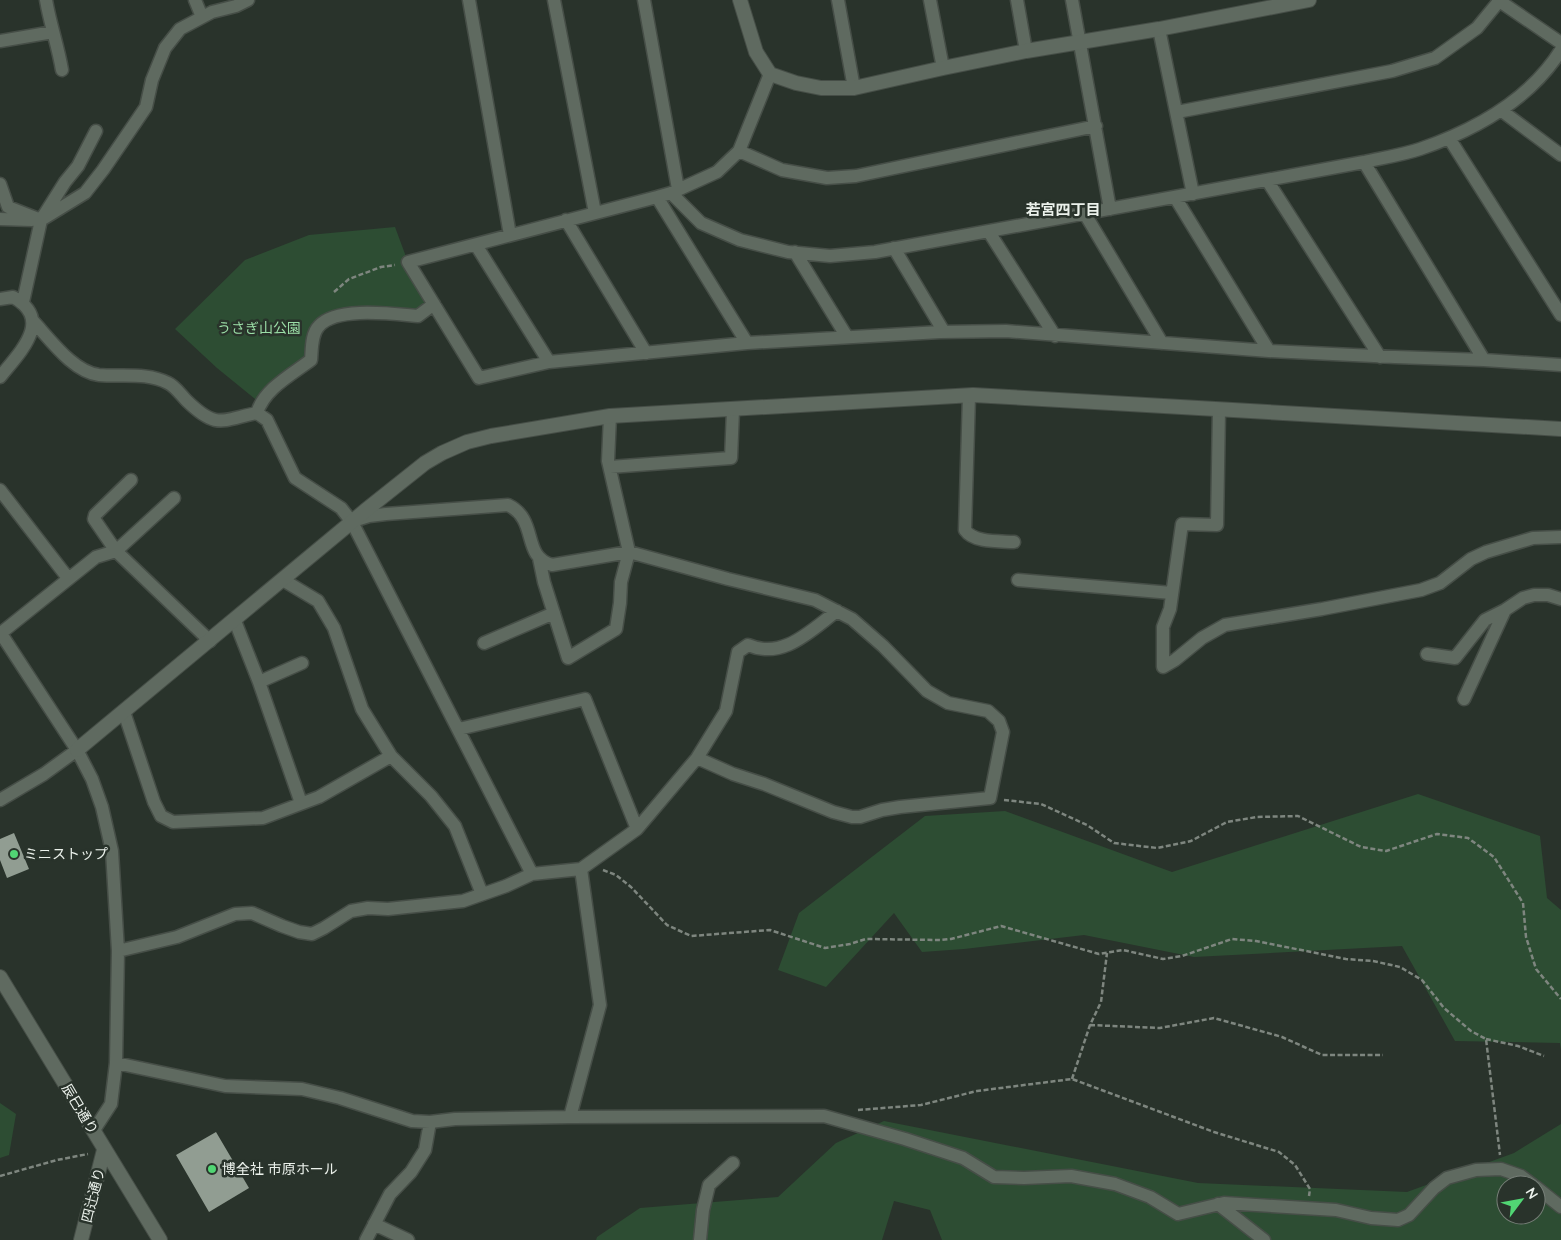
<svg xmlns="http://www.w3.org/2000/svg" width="1561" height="1240" font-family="Quicksand,'Noto Sans JP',sans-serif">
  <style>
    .green { fill: #2d4d33; fill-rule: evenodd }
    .building { fill: #919d92 }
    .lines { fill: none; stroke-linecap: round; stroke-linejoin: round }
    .minor-casing { stroke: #464e47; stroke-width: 15 }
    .tertiary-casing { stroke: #464e47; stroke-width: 16 }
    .path { stroke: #7e867f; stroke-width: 2.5; stroke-dasharray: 5 2.5; stroke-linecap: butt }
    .minor { stroke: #5f6a60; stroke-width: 12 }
    .tertiary { stroke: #5f6a60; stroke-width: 14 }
    .poi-dot { fill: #51d674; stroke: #29332b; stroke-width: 2 }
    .labels { text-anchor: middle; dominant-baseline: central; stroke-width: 5; stroke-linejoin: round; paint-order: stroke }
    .park-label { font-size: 14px; fill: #9bdea7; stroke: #29332b }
    .poi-label { font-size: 14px; fill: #ebf1eb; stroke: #29332b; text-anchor: start }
    .street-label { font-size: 14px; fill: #ebf1eb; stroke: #29332b }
    .neighbourhood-label { font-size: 15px; font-weight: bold; fill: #ebf1eb; stroke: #29332b }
  </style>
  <rect width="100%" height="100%" fill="#29332b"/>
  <path class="green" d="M 395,227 L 408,262 L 434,304 L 418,316 L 334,316 L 318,326 L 311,360 L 260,403 L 217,368 L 175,329 L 245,260 L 309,235 Z
    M 1418,794 L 1540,836 L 1547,898 L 1561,910 L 1561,1050 L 1560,1043 L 1455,1041 L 1402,946 L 1194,957 L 1084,935 L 964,949 L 922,952 L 894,913 L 826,987 L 778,970 L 799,913 L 925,816 L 1005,811 L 1172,872 Z
    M 0,1103 L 16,1114 L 9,1155 L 0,1158 Z
    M 884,1121 L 1198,1183 L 1407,1192 L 1514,1153 L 1561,1124 L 1561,1240 L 942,1240 L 930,1210 L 894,1201 L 882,1240 L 596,1240 L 597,1237 L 640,1208 L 778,1197 L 836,1143 ZM 1506,1185 L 1536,1185 L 1536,1215 L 1506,1215 Z"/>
  <path class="building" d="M 14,833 L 29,869 L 7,878 L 0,860 L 0,839 Z
    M 216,1132 L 249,1188 L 209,1212 L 176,1155 Z"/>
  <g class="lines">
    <defs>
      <path id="minor" d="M 46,0 C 50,24 58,46 62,70
        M 195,0 L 202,17
        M 469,0 L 510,235
        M 554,0 L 595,213
        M 644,0 L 678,189
        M 838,0 L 854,88
        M 930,0 L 943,68
        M 1017,0 L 1026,51
        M 1072,0 L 1110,209
        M 1498,0 L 1561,43
        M 1159,29 L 1193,194
        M 0,41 L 53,32
        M 770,74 L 739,151 L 717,172 L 671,193 L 657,197 L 408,262 L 479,378 L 549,362 L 747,343 L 940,332 L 1006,331 L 1269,351 L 1395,357 L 1484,360 L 1561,365
        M 1502,111 L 1561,155
        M 1177,112 L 1392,71 L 1435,58 L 1477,28 L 1500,0
        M 1449,138 L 1561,315
        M 739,151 L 782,170 L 827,178 L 856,176 L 1096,126
        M 1364,162 L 1484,360
        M 1267,180 L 1380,357
        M 0,184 L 8,207 L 41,220 L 85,193 L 103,170 L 146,107 L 152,80 L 165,48 L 180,29 L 212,12 L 236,6 L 248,0
        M 671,193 L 701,223 L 740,240 L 788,252 L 830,256 L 875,252 L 1364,162 C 1382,158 1402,155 1420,149 C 1475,130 1529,101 1561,50
        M 657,197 L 747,343
        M 1175,197 L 1269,351
        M 1085,214 L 1162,343
        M 0,219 L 32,220
        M 566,220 L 646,353
        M 989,232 L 1055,336
        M 476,245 L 549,362
        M 894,248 L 944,332
        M 795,252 L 847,337
        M 0,299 L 13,297 C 54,320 20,352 0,377
        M 23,302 L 41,220 L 65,182 L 78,166 L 96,131
        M 32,320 C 50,339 73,372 99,375 C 122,377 147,372 168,383 C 175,386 181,395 187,401 C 217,430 222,420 257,413 L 267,420 L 295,478 L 341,508 L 352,522 L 532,874
        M 969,396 L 965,530 C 974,543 999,541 1014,542
        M 1219,410 L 1217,525 L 1182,524 L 1170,609 L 1163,627 L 1163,667 L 1175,660 L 1202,638 L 1225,625 L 1322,609 L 1421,590 L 1440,583 L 1471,559 L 1486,552 L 1533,538 L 1561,537
        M 257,413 C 264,389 291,375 311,360 C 312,350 311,334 319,326 C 336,306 394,314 418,316 L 434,304
        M 610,467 L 731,458 L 733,410
        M 131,480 L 95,515 L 94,519 L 116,551 L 174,498
        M 0,490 L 68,578
        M 353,521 L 369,516 L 386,514 L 508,505 C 539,520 521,556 552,565 L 629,552 L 728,579 L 815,600 L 852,619 L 883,646 L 927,691 L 948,703 L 988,711 L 999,721 L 1003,732 L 990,798 L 900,807 L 882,810 L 860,817 L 852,817 L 833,812 L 764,784 L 733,774 L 697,758
        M 539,558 L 544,582 L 568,658 L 616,629 L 620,603 L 621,582 L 629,552 L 608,461 L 610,416
        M 283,580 L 318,601 L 334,628 L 362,709 L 391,756 L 431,796 L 455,826 L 482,894
        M 1018,580 L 1172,593
        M 235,621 L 259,682 L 301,803
        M 0,632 L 77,750 L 92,779 L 102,807 L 112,851 L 118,951 L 116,1063 L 111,1104 L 94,1130
        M 1,633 L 96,557 L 116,551 L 210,641
        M 484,643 L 554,613
        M 1427,654 L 1455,658 L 1485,620 L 1505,610
        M 259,682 L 302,663
        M 1464,699 L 1505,610 L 1523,598 L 1534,595 L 1548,595 L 1561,599
        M 124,712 L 154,802 L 161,816 L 173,822 L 263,818 L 319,797 L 391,756
        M 459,729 L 585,699 L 637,829
        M 0,800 L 44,774 L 77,750
        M 118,951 L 177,937 L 235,914 L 252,913 L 282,926 L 299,932 L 312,934 L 324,928 L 351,911 L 368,908 L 388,909 L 463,901 L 506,886 L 532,874 L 581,869 L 637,829 L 697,758 L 726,711 L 738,652 L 748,645 C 783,660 810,631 837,611
        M 116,1063 L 225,1086 L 302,1089 L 340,1098 L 412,1121 L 430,1122 L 455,1119 L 570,1117 L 824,1116 L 905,1139 L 963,1158 L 994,1177 L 1024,1178 L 1071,1176 L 1115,1184 L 1150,1197 L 1178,1214 L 1224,1203 L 1336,1210 L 1371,1218 L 1398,1220 L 1409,1215 L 1434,1188 L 1447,1178 L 1476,1170 L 1501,1169 L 1521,1176 L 1533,1185
        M 570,1117 L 600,1005 L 581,869
        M 1536,1187 L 1561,1207
        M 1218,1204 L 1264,1240
        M 374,1224 L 408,1240
        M 366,1240 L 390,1194 L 411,1172 L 425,1150 L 430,1122
        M 700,1240 L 703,1210 L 709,1185 L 733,1163"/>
      <path id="tertiary" d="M 740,0 L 756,52 L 770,74 L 796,83 L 821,88 L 854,88 L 943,68 L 1026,51 L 1159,29 L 1309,0
        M 77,750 L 366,510 L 425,463 L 442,453 L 467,442 L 491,436 L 610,416 L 973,395 L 1561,429
        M 0,977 L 160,1240
        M 81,1240 L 104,1150"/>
    </defs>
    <use href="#minor" class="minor-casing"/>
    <use href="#tertiary" class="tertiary-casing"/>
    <path class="path" d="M 334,292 L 349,279 L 381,267 L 395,265
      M 1004,800 L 1041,804 L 1087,825 L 1114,843 L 1157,848 L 1191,841 L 1227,822 L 1257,817 L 1298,816 L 1361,847 L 1386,851 L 1437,834 L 1468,838 L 1494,857 L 1523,903 L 1526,937 L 1536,969 L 1561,999
      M 603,870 L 616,875 L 631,887 L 667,925 L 691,936 L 770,930 L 825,948 L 850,944 L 866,939 L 940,940 L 951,939 L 1001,926 L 1099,954 L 1123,950 L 1163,959 L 1182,956 L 1232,939 L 1256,941 L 1346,959 L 1373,961 L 1400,967 L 1422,980 L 1444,1008 L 1471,1031 L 1486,1039 L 1500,1155
      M 1090,1025 L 1160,1028 L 1214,1018 L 1282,1037 L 1322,1055 L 1383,1055
      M 1486,1039 L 1518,1046 L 1544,1056
      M 1072,1079 L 1090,1025 L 1101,1002 L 1107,953
      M 858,1110 L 921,1105 L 977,1091 L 1072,1079 L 1214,1132 L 1279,1152 L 1295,1165 L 1310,1189 L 1309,1196
      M 0,1176 L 57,1160 L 88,1154"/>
    <use href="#minor" class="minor"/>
    <use href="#tertiary" class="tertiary"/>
  </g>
  <g class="poi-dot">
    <circle cx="14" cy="854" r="5"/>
    <circle cx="212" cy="1169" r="5"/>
  </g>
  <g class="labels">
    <g class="park-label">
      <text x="259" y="328">うさぎ山公園</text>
    </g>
    <g class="poi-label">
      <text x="24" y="854">ミニストップ</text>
      <text x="222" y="1169">博全社 市原ホール</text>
    </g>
    <g class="street-label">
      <text transform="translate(80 1109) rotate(59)">辰巳通り</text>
      <text transform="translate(93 1195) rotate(-76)">四辻通り</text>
    </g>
    <g class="neighbourhood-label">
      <text x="1063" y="209">若宮四丁目</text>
    </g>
  </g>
  <g transform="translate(1521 1200) rotate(58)"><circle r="24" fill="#29332b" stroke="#777f78"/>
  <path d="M0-4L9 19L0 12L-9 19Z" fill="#51d674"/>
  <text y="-8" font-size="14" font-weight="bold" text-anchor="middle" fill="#ebf1eb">N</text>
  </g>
</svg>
